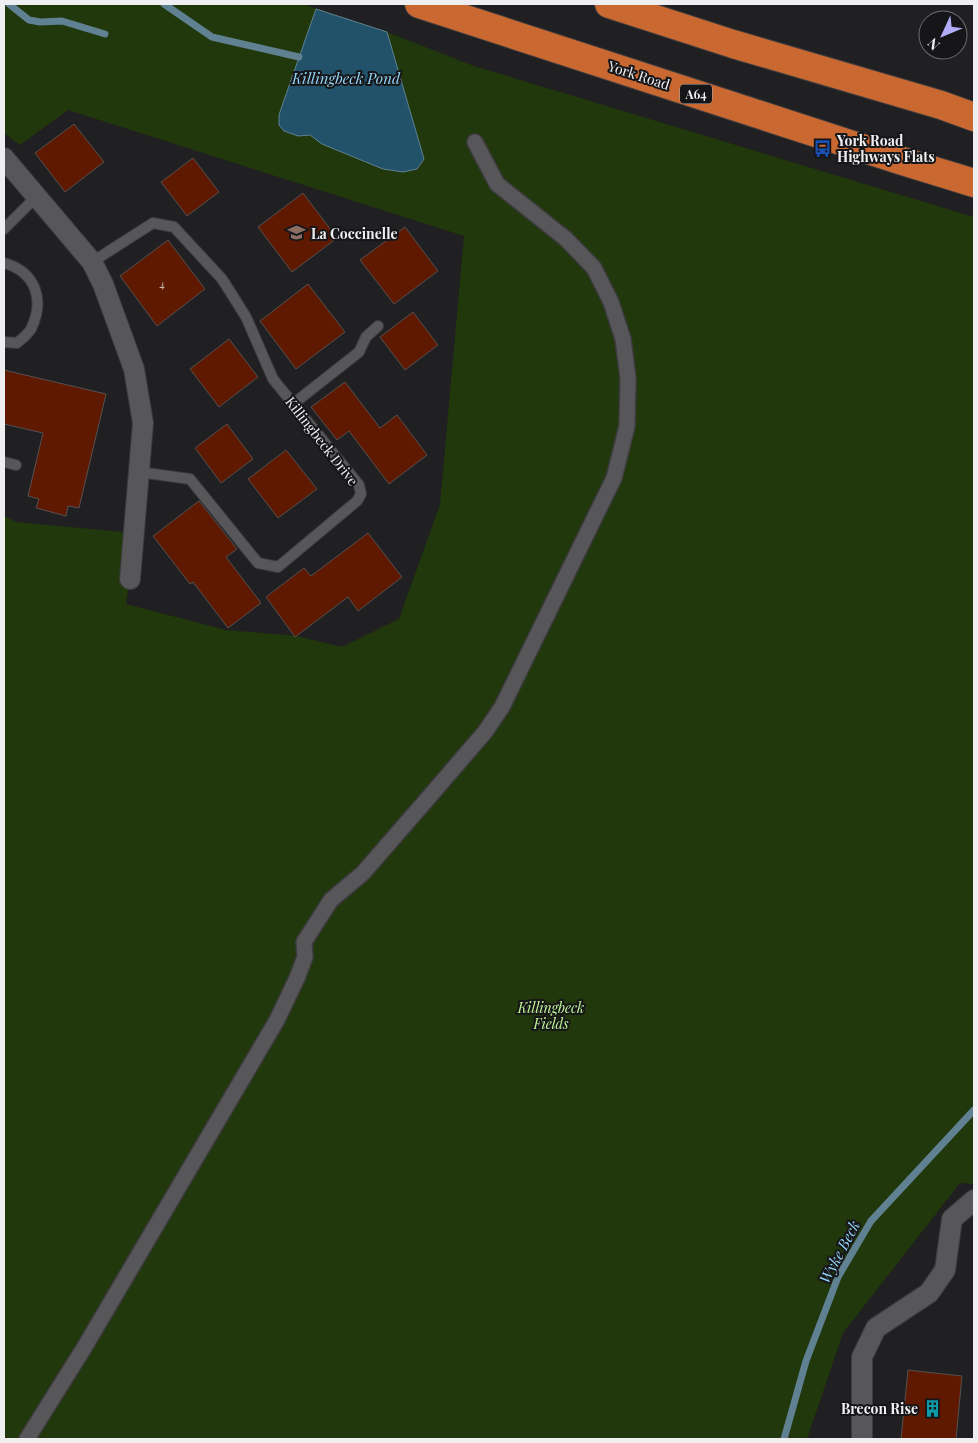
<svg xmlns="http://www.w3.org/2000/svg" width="978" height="1443" font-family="'Playfair Display',serif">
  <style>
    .green { fill: #21370c }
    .water { fill: #215269; stroke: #5f8192 }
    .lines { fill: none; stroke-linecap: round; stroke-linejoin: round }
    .stream { stroke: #5f8192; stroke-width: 7 }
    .building { fill: #601901; stroke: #555150 }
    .service-casing { stroke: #3c3b3d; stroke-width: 12 }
    .pedestrian-casing { stroke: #3c3b3d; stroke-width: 18 }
    .minor-casing { stroke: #3c3b3d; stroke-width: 22 }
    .trunk-casing { stroke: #3c3b3d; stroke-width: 30 }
    .service { stroke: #575659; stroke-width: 10 }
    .pedestrian { stroke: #575659; stroke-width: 15 }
    .minor { stroke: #575659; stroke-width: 20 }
    .trunk { stroke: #ca6832; stroke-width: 28 }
    .labels { text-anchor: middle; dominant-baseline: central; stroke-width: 4; stroke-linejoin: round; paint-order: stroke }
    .number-label { font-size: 11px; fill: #cbb9b4 }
    .shield { fill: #161518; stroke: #aeadaf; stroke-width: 1 }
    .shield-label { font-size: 12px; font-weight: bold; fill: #efeef0 }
    .street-label { font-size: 14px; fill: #efeef0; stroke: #161518 }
    .poi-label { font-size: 14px; font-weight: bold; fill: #efeef0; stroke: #161518; text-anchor: start }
    .park-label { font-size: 14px; font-style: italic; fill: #c0f897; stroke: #161518 }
    .water-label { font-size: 15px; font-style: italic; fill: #93d6f8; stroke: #161518 }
  </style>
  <rect width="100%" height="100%" fill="#201f21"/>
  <path class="green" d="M 4,4 L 303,4 L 387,32 L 474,66 L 974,217 L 974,1184 L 960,1183 L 843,1333 L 807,1439 L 4,1439 L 4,516 L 16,522 L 134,533 L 130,579 L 126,604 L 226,630 L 297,636 L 342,647 L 399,619 L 440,504 L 464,236 L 68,110 L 20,145 L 4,133 Z"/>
  <path class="water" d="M 316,9 L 387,32 L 424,159 L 417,169 L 403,172 L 383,169 L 322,144 L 310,135 L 298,136 L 284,131 L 279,125 L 279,115 L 283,103 Z"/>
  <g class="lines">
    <path class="stream" d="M 9,4 L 29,20 L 40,22 L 62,21 L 105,34
      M 164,4 L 212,37 L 299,57
      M 784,1439 L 806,1361 L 838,1277 L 871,1221 L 974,1110"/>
  </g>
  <path class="building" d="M 74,124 L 104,162 L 65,192 L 35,153 Z
    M 193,158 L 219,192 L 187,216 L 161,182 Z
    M 303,193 L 337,238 L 292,272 L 258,227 Z
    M 405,227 L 438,271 L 394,304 L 360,260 Z
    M 168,240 L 205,289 L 157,326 L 120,276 Z
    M 308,284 L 345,332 L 296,369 L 260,321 Z
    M 413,312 L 438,345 L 405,370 L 380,337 Z
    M 229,339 L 258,377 L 219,407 L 190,369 Z
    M 4,370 L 106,394 L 79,508 L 68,506 L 66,516 L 36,508 L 39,499 L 28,496 L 43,433 L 4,424 Z
    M 345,382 L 380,428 L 397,415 L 427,455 L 389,484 L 349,431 L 337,440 L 311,407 Z
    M 227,424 L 253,459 L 221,483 L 195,448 Z
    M 286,450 L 317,489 L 278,518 L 248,479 Z
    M 199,501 L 237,549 L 226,557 L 261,603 L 228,628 L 193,582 L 190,584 L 153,536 Z
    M 368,533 L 402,577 L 358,611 L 348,597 L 295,637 L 266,597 L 304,568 L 311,576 Z
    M 908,1370 L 962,1376 L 956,1439 L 901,1439 Z"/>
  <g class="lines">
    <defs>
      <path id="service" d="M 4,229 L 37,196
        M 92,262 L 153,223 L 174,227 L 222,279 L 246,317 L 273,379 L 359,485 L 361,494 L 357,501 L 278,567 L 258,563 L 190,479 L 139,472
        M 4,263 C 36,272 45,300 31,329 C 28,334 22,339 17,343 L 4,342
        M 293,404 L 359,352 L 366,337 L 378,326
        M 4,462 L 16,465"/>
      <path id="pedestrian" d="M 27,1439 L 84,1348 L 277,1020 L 297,978 L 305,957 L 304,942 L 331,900 L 363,873 L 423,804 L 485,732 L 502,707 L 614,478 L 627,426 L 628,378 L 623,339 L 611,302 L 594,268 L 566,239 L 497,184 L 475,142"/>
      <path id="minor" d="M 4,158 L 92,262 L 103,284 L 134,369 L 143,423 L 130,579
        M 862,1439 L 862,1357 L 876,1328 L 929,1293 L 945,1270 L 952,1219 L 974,1200"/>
      <path id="trunk" d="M 419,4 L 899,160 L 974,183
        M 609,4 L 733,44 L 941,105 L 974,117"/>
    </defs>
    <use href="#service" class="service-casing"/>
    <use href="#pedestrian" class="pedestrian-casing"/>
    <use href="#minor" class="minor-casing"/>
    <use href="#trunk" class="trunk-casing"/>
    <use href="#service" class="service"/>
    <use href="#pedestrian" class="pedestrian"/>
    <use href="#minor" class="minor"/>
    <use href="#trunk" class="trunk"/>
  </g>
  <defs>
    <symbol id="bus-bare" viewBox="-9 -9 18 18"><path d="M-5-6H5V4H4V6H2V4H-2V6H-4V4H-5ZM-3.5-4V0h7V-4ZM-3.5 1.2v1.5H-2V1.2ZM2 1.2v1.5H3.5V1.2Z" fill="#1a4fb4" stroke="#161518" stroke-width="2.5" paint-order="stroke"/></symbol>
    <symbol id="school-bare" viewBox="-9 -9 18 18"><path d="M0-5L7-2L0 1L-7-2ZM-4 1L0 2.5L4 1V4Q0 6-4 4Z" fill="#8d6e63" stroke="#161518" stroke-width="2.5" paint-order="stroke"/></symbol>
    <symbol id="building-bare" viewBox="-9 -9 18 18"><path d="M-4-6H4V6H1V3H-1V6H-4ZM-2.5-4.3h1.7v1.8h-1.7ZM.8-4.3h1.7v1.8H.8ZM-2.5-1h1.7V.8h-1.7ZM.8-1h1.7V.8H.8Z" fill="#0f9aa8" stroke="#161518" stroke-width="2.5" paint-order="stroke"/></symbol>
  </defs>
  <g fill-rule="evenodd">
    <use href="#bus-bare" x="810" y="136" width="25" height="25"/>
    <use href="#school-bare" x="284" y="220" width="25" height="25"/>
    <use href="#building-bare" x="920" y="1396" width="25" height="25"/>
  </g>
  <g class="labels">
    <g class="number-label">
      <text x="162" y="283">4</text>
    </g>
    <rect class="shield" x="680" y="84.5" width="32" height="19" rx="4"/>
    <g class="shield-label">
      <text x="696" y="94">A64</text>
    </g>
    <g class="street-label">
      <text transform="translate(639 75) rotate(18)">York Road</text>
      <text transform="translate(322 441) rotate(52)">Killingbeck Drive</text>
    </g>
    <g class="poi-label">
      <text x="837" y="140">York Road<tspan x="837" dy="16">Highways Flats</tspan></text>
      <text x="311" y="233">La Coccinelle</text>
      <text x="918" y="1408" text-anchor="end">Brecon Rise</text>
    </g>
    <g class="park-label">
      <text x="551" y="1007">Killingbeck<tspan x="551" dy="16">Fields</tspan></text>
    </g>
    <g class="water-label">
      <text x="346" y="78">Killingbeck Pond</text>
      <text transform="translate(839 1252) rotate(-62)">Wyke Beck</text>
    </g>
  </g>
  <rect width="978" height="1443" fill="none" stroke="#efeef0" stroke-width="10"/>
  <g transform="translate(943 35) rotate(226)"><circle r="24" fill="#161518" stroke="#6d6c6e"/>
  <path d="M0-4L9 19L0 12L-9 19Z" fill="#b2adf9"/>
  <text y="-8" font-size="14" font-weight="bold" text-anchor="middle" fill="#efeef0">N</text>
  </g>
</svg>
